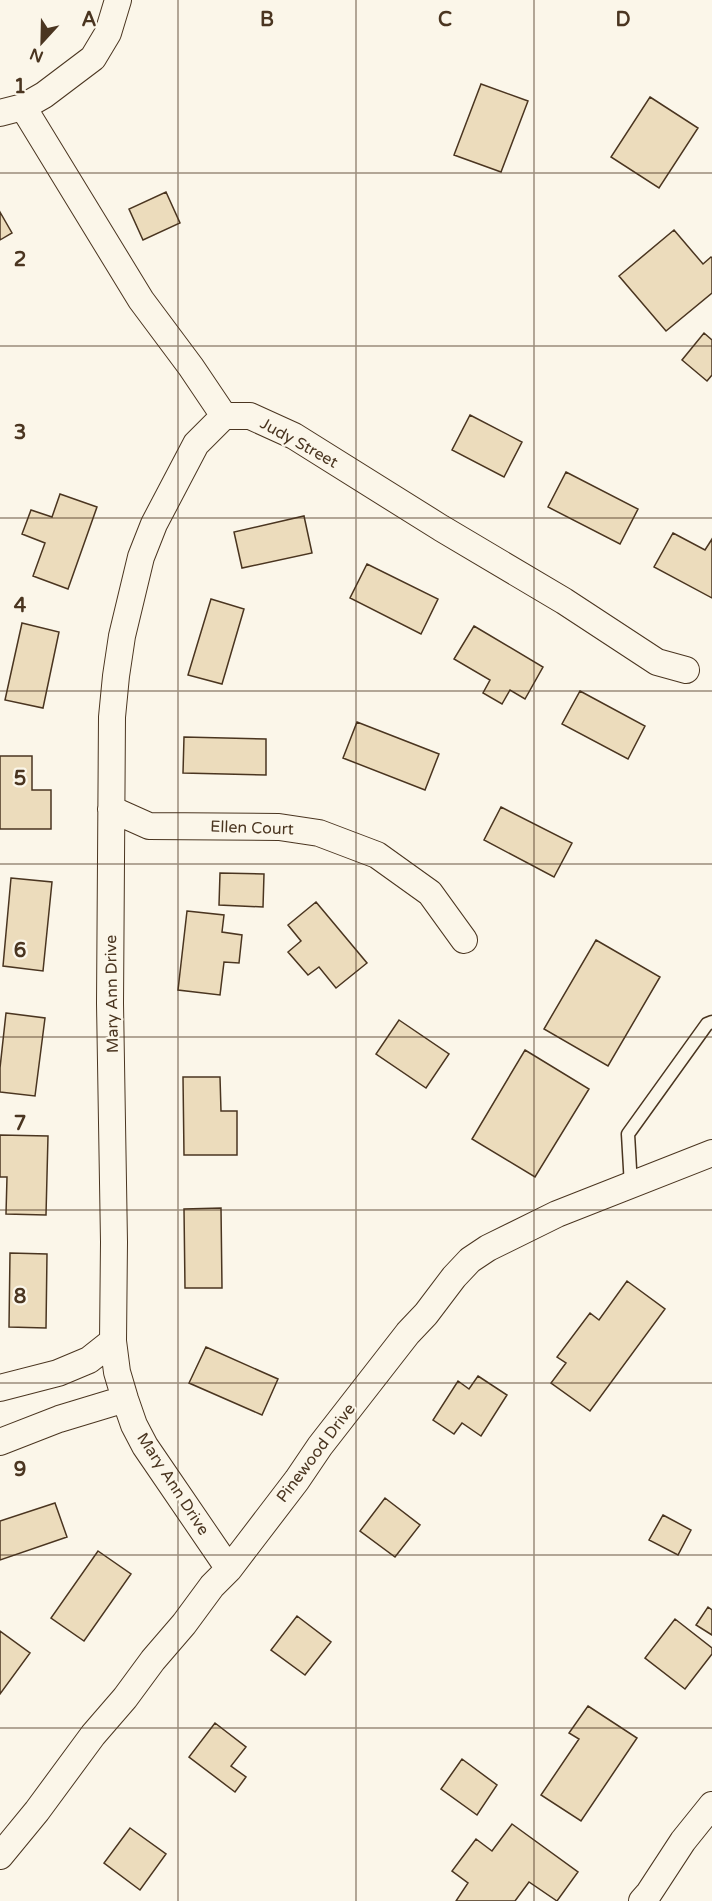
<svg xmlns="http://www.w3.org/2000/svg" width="712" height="1901" font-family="'Varela Round',sans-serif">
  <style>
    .building { fill: #ecdcbc; stroke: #4a3520; stroke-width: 1.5 }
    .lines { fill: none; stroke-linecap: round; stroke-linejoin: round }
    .service-casing { stroke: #4a3520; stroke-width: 15 }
    .minor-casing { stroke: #4a3520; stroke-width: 28 }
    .service { stroke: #fbf6e9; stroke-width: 12 }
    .minor { stroke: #fbf6e9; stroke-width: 26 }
    .grid { fill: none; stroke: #4a3520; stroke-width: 1.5; stroke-opacity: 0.55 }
    .labels { text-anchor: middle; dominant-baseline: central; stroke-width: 4.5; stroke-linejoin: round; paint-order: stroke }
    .street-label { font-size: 16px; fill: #4a3520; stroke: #fbf6e9 }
    .grid-label { font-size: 20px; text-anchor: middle; font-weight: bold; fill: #4a3520; stroke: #fbf6e9; stroke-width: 4.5; stroke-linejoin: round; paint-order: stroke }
  </style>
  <rect width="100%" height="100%" fill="#fbf6e9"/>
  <path class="building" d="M 481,84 L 528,101 L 501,172 L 454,155 Z
    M 650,97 L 698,128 L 659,188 L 611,157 Z
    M 166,192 L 180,223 L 143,240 L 129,209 Z
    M 0,212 L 12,233 L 0,240 Z
    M 674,230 L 703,264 L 711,257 L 712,258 L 712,293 L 666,331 L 619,276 Z
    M 704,333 L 712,340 L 712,375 L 707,381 L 682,360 Z
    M 470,415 L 522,442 L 504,477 L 452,450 Z
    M 566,472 L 638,509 L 620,544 L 548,507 Z
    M 60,494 L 97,507 L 68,589 L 33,576 L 45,543 L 22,534 L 31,510 L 52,517 Z
    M 304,516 L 312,553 L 242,568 L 234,532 Z
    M 673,533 L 705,550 L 712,539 L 712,598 L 654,567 Z
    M 367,564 L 438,599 L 421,634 L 350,598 Z
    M 211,599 L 244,609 L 222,684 L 188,675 Z
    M 22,623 L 59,632 L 43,708 L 5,700 Z
    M 474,626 L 543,667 L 525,699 L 510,690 L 502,704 L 483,693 L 490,680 L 454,659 Z
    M 580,691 L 645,726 L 628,759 L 562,724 Z
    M 357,722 L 439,754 L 425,790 L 343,758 Z
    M 184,737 L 266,739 L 266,775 L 183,773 Z
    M 0,756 L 32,756 L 32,790 L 51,790 L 51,829 L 0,829 Z
    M 501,807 L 572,843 L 554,877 L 484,840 Z
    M 220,873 L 264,874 L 263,907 L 219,905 Z
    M 11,878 L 52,882 L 43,971 L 3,966 Z
    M 316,902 L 367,963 L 336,988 L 319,967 L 308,975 L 288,952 L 301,941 L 288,925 Z
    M 187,911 L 224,915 L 222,932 L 242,935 L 239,963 L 224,962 L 220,995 L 178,990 Z
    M 596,940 L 660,977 L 608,1066 L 544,1029 Z
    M 6,1013 L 45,1018 L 35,1096 L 0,1092 L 0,1068 Z
    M 399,1020 L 449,1054 L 426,1088 L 376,1054 Z
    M 525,1050 L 589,1089 L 535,1177 L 472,1139 Z
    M 183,1077 L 220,1077 L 221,1111 L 237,1111 L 237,1155 L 184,1155 Z
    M 0,1135 L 48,1136 L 46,1215 L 6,1214 L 7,1177 L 0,1177 Z
    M 221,1208 L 222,1288 L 185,1288 L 184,1209 Z
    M 10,1253 L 47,1254 L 46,1328 L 9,1327 Z
    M 627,1281 L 665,1309 L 590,1411 L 551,1383 L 566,1363 L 557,1357 L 590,1313 L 599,1320 Z
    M 206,1347 L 278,1379 L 262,1415 L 189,1383 Z
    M 478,1376 L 507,1395 L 481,1436 L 462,1423 L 454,1434 L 433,1420 L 458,1381 L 469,1389 Z
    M 385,1498 L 420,1525 L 395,1557 L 360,1531 Z
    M 55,1503 L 67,1537 L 0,1560 L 0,1521 Z
    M 663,1515 L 691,1530 L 678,1555 L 649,1540 Z
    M 98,1551 L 131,1574 L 84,1641 L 51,1618 Z
    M 708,1607 L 712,1610 L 712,1635 L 696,1625 Z
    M 297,1616 L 331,1642 L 305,1675 L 271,1650 Z
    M 675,1619 L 712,1648 L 712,1654 L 685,1689 L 645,1658 Z
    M 0,1631 L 30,1653 L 0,1694 Z
    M 588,1706 L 637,1738 L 581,1821 L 541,1795 L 579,1739 L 569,1733 Z
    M 215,1723 L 246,1747 L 231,1766 L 246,1777 L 235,1792 L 189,1757 Z
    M 462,1759 L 497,1785 L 477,1815 L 441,1789 Z
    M 512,1824 L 578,1872 L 557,1901 L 529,1882 L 515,1901 L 456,1901 L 468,1883 L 452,1871 L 476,1839 L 492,1851 Z
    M 130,1828 L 166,1854 L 140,1890 L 104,1863 Z"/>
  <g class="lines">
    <defs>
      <path id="service" d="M 631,1186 L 628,1134 L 707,1024 L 712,1022"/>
      <path id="minor" d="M 23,107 L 141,300 L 191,367 L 224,416 L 250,416 L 294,436 L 441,528 L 564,601 L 657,662 L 686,670
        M 0,113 L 23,107 L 44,95 L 93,58 L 108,33 L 118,0
        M 224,416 L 196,444 L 154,524 L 141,557 L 122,636 L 116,676 L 112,717 L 110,1003 L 114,1242 L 113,1341 L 117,1372 L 125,1399 L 134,1425 L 145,1446 L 229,1569
        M 111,809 L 149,826 L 279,827 L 319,833 L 377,855 L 430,893 L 464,940
        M 0,1388 L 58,1373 L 89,1360 L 113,1341
        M 0,1442 L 59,1419 L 125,1399
        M 0,1856 L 37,1811 L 93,1735 L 125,1698 L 153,1660 L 184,1624 L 212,1586 L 229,1569 L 297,1480 L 320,1446 L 408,1333 L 426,1314 L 454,1277 L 470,1260 L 488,1248 L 557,1214 L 712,1153
        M 642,1901 L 649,1893 L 683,1841 L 712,1805"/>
    </defs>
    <use href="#service" class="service-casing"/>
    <use href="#minor" class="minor-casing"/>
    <use href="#service" class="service"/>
    <use href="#minor" class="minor"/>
  </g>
  <path class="grid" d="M 178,0 L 178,1901M 356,0 L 356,1901M 534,0 L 534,1901M 0,173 L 712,173M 0,346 L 712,346M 0,518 L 712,518M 0,691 L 712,691M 0,864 L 712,864M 0,1037 L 712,1037M 0,1210 L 712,1210M 0,1383 L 712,1383M 0,1555 L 712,1555M 0,1728 L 712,1728"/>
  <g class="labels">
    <g class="street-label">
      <text transform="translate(299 443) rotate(29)">Judy Street</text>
      <text transform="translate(252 828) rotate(2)">Ellen Court</text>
      <text transform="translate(112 994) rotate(-91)">Mary Ann Drive</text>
      <text transform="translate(316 1453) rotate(-53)">Pinewood Drive</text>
      <text transform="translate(173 1484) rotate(57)">Mary Ann Drive</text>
    </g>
  </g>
  <g class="grid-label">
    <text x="89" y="26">A</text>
    <text x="267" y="26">B</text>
    <text x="445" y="26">C</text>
    <text x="623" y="26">D</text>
    <text x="20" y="93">1</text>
    <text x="20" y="266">2</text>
    <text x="20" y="439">3</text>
    <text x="20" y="612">4</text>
    <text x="20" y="785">5</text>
    <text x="20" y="957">6</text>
    <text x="20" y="1130">7</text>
    <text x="20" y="1303">8</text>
    <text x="20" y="1476">9</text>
  </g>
  <g transform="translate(42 42) rotate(202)" stroke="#fbf6e9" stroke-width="4.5" paint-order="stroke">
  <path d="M0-4.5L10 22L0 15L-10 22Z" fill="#4a3520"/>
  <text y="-9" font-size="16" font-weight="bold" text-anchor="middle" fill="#4a3520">N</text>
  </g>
</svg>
